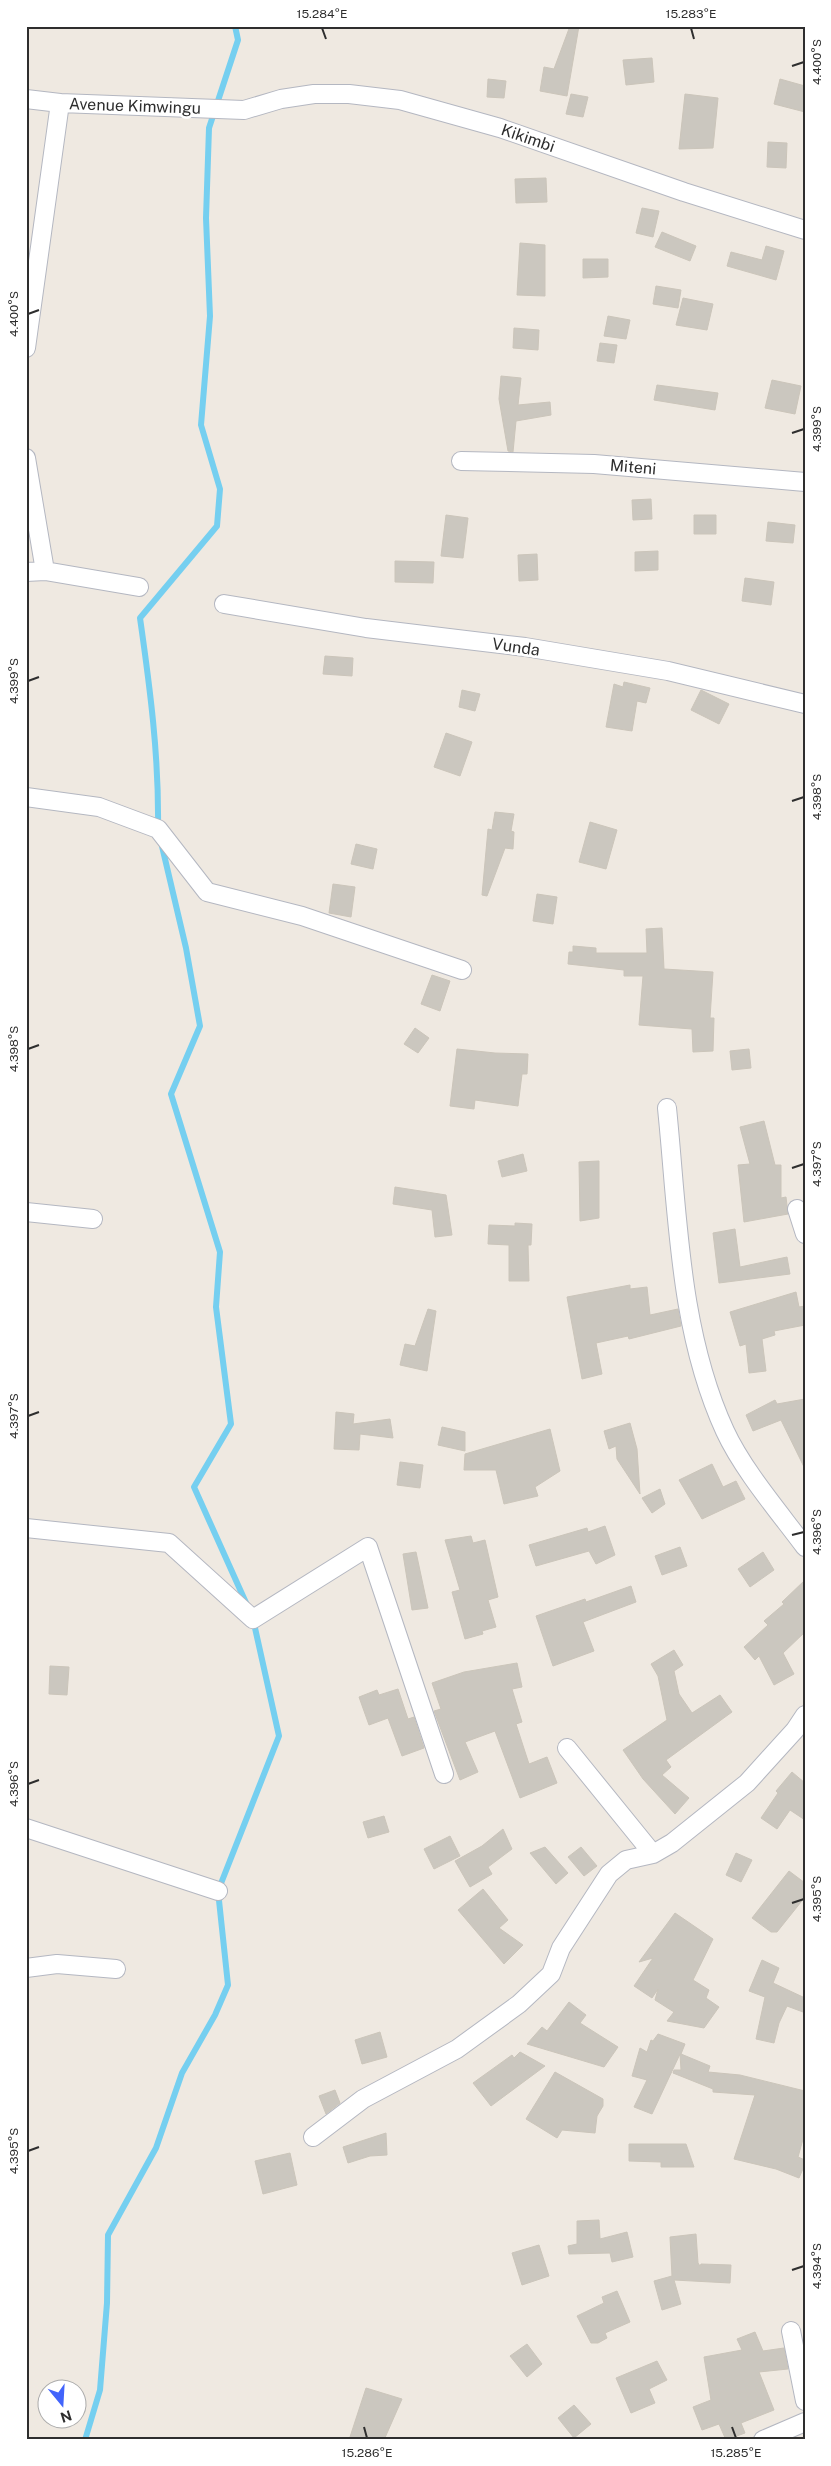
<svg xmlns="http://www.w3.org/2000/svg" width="831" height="2466" font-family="'Public Sans',sans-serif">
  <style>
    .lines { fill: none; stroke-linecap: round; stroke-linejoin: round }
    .stream { stroke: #75cff0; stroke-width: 6 }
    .building { fill: #cbc7bf; stroke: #cbc5ba }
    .minor-casing { stroke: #b4b7c1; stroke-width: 20 }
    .minor { stroke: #fff; stroke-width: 18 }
    .ticks { fill: none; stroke: #2e2e2e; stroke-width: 2 }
    .labels { text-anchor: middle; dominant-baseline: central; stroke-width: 5; stroke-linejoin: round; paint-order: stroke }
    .street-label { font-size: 16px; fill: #2e2e2e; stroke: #fff }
    .neatline { fill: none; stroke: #2e2e2e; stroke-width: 2 }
    .ticks-label { font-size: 12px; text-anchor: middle; fill: #2e2e2e }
  </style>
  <rect width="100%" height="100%" fill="#efe9e1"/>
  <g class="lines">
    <path class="stream" d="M 158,827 C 159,756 150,688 140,618 L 217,526 L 220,489 L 201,425 L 210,316 L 206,218 L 209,128 L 238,40 L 235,26
      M 161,842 L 186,948 L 200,1026 L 171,1094 L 220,1252 L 216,1307 L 231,1424 L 194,1487 L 247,1605
      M 85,2440 L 100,2390 L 107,2303 L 108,2235 L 156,2148 L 182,2073 L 215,2015 L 228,1985 L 218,1891 L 279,1736 L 253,1619"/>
  </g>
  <path class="building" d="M 570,26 L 579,26 L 567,96 L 540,91 L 544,67 L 554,69 Z
    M 652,58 L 654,82 L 626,85 L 623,60 Z
    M 488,79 L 506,81 L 504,98 L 487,97 Z
    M 780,79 L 805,86 L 805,112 L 774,104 Z
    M 571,94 L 588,97 L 583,117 L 566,114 Z
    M 685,94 L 718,98 L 713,148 L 679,149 Z
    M 768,142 L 787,143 L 786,168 L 767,167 Z
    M 546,178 L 547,202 L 516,203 L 515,179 Z
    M 642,208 L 659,211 L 653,237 L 636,233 Z
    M 662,232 L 696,246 L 690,261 L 655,247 Z
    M 520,243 L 545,245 L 545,296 L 517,295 Z
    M 766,246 L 784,251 L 776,280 L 727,266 L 731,252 L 762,260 Z
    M 583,259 L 608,259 L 608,277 L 583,278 Z
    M 656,286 L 681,290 L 678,308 L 653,304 Z
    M 683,298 L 713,304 L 707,330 L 676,325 Z
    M 608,316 L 630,320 L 626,339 L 604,336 Z
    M 514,328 L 539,330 L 538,350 L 513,348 Z
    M 600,343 L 617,345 L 614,363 L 597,361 Z
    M 501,376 L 521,378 L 518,405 L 550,402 L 551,415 L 516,421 L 513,452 L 508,451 L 499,399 Z
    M 772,380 L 801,386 L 795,414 L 765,408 Z
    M 657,385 L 718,393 L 715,410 L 654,400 Z
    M 651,499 L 652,519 L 633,520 L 632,500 Z
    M 446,515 L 468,518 L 463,558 L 441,556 Z
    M 694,515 L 716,515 L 716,534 L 694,534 Z
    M 768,522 L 795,525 L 793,543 L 766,541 Z
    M 658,551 L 658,570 L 635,571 L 635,552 Z
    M 537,554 L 538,580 L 519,581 L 518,555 Z
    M 395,561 L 434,562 L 433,583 L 395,582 Z
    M 745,578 L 774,582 L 771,605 L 742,601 Z
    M 325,656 L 353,658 L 352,676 L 323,674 Z
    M 624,682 L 650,688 L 646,703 L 637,701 L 632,731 L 606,727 L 614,684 L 623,687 Z
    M 462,690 L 480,694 L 475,711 L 459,707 Z
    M 701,690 L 729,704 L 719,724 L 691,710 Z
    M 446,733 L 472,742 L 460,776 L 434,767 Z
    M 495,812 L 514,814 L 511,831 L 514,832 L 513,849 L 505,848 L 487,896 L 482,895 L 488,829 L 492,830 Z
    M 590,822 L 617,830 L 606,869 L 579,862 Z
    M 356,844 L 377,849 L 373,869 L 351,864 Z
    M 333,884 L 355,887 L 351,917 L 329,913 Z
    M 537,894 L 557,897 L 553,924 L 533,921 Z
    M 662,928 L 664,969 L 713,972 L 710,1018 L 714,1018 L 713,1051 L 693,1052 L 692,1029 L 639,1025 L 643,976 L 624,976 L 624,970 L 568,964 L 569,952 L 573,952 L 573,946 L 596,948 L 596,953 L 647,953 L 646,929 Z
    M 432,975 L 450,981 L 440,1011 L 421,1004 Z
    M 415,1028 L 429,1038 L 418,1053 L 404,1044 Z
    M 457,1049 L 495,1053 L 528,1054 L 527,1074 L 522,1074 L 518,1106 L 475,1100 L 474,1109 L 450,1106 Z
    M 749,1049 L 751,1068 L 732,1070 L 730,1051 Z
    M 764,1121 L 775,1165 L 781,1165 L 781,1198 L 786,1197 L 788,1214 L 744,1222 L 738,1165 L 750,1164 L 740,1127 Z
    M 523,1154 L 527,1171 L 502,1177 L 498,1161 Z
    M 599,1161 L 599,1218 L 580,1221 L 579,1162 Z
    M 395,1187 L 446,1195 L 452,1235 L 435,1237 L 432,1210 L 393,1204 Z
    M 515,1223 L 532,1224 L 531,1245 L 528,1245 L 529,1281 L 509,1281 L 509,1245 L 488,1244 L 489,1225 L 515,1226 Z
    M 735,1229 L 740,1267 L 787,1257 L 790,1274 L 719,1283 L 713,1233 Z
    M 630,1285 L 630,1289 L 647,1287 L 650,1315 L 678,1309 L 681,1326 L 629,1339 L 628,1336 L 596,1343 L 602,1374 L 582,1379 L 567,1297 Z
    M 796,1292 L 799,1307 L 805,1306 L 805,1325 L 774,1331 L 775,1335 L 762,1339 L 766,1371 L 749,1373 L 746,1344 L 740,1346 L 730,1312 Z
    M 428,1309 L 436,1311 L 427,1371 L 400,1365 L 405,1344 L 415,1346 Z
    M 805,1399 L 805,1469 L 781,1420 L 753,1431 L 746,1415 L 775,1400 L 777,1404 Z
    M 336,1412 L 354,1414 L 353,1424 L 390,1419 L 393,1438 L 360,1434 L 359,1450 L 334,1449 Z
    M 630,1423 L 637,1449 L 640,1494 L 617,1459 L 616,1446 L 609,1449 L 604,1431 Z
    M 442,1427 L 465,1432 L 465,1451 L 438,1445 Z
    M 550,1429 L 560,1471 L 535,1487 L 538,1496 L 504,1504 L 496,1470 L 464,1470 L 465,1454 Z
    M 400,1462 L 423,1465 L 420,1488 L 397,1485 Z
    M 712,1464 L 723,1487 L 736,1481 L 745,1499 L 702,1519 L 679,1480 Z
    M 660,1489 L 665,1504 L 652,1513 L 642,1498 Z
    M 605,1526 L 615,1555 L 596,1564 L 589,1551 L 536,1566 L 529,1545 L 587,1528 L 588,1532 Z
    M 471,1536 L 473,1543 L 485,1540 L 498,1597 L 488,1600 L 496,1627 L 482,1631 L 483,1634 L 465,1639 L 452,1592 L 460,1590 L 445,1540 Z
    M 680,1547 L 687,1566 L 662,1575 L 655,1556 Z
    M 416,1552 L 428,1608 L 412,1610 L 403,1554 Z
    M 763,1552 L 774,1570 L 750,1587 L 738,1569 Z
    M 805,1580 L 805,1632 L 783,1653 L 794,1674 L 774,1685 L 759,1656 L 755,1660 L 744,1647 L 768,1625 L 764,1621 L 784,1604 L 782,1602 Z
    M 631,1586 L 636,1602 L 583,1622 L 594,1651 L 553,1666 L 536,1616 L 585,1599 L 586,1602 Z
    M 674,1650 L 683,1665 L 674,1671 L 679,1694 L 692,1713 L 720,1695 L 732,1712 L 666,1760 L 671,1767 L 662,1775 L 689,1798 L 675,1814 L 643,1779 L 623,1750 L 667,1720 L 658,1676 L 651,1664 Z
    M 517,1663 L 522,1687 L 512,1689 L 522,1722 L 516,1724 L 529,1764 L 547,1757 L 557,1783 L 520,1798 L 495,1731 L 465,1742 L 478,1772 L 460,1780 L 434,1711 L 441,1709 L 432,1683 L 464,1672 Z
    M 50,1666 L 69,1667 L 67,1695 L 49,1694 Z
    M 398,1689 L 408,1719 L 414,1717 L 424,1748 L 402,1756 L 388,1718 L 369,1725 L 359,1697 L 377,1690 L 379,1695 Z
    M 792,1772 L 805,1783 L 805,1820 L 790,1810 L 777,1829 L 761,1818 L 778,1793 L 776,1791 Z
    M 384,1816 L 389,1832 L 368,1838 L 363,1822 Z
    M 503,1829 L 512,1849 L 488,1867 L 492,1874 L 470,1887 L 455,1861 L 482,1846 Z
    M 450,1836 L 460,1856 L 434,1869 L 424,1849 Z
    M 545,1847 L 568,1873 L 556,1884 L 530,1853 Z
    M 581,1847 L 597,1866 L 584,1876 L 568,1857 Z
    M 736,1853 L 752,1860 L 741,1882 L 726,1875 Z
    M 789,1871 L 805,1883 L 805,1897 L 777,1932 L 771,1932 L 752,1918 Z
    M 483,1889 L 508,1920 L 499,1928 L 523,1945 L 504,1964 L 458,1910 Z
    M 675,1913 L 713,1939 L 693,1980 L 709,1990 L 706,1998 L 719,2007 L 704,2028 L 667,2021 L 674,2012 L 655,2000 L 658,1989 L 652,1998 L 634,1986 L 653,1958 L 639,1962 Z
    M 762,1960 L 779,1968 L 773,1983 L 805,1998 L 803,2012 L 787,2006 L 779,2023 L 774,2043 L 756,2039 L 765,1997 L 749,1991 Z
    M 569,2002 L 586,2015 L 580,2023 L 618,2047 L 604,2067 L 527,2044 L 542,2027 L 547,2031 Z
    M 380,2032 L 387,2057 L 362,2064 L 355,2040 Z
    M 658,2034 L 685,2044 L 681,2054 L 710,2066 L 708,2072 L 740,2075 L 805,2091 L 805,2132 L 798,2157 L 805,2160 L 805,2164 L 799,2178 L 776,2169 L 734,2159 L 755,2095 L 713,2092 L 713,2089 L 673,2073 L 674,2070 L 681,2070 L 680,2054 L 652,2114 L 634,2107 L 647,2080 L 632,2076 L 640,2048 L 647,2052 L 651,2040 L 653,2041 Z
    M 520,2052 L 545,2066 L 491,2106 L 473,2083 L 512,2055 L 514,2058 Z
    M 555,2072 L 603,2099 L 603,2106 L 597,2116 L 595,2133 L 562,2130 L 557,2138 L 526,2119 Z
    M 335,2090 L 340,2103 L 326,2114 L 319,2096 Z
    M 386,2133 L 387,2155 L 370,2156 L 348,2163 L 343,2147 Z
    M 629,2144 L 686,2144 L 694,2167 L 661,2167 L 661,2162 L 629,2161 Z
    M 290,2153 L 297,2185 L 263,2194 L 255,2161 Z
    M 599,2220 L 600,2239 L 627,2232 L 633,2257 L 612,2262 L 610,2253 L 569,2254 L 568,2246 L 577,2244 L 577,2221 Z
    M 696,2234 L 698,2263 L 700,2266 L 701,2264 L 731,2265 L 730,2283 L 674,2280 L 681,2304 L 662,2310 L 654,2281 L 672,2276 L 670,2237 Z
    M 539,2245 L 549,2276 L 522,2285 L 512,2253 Z
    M 617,2291 L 630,2322 L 605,2333 L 607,2338 L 598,2343 L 591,2343 L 577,2316 L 604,2303 L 602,2297 Z
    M 755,2332 L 763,2351 L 784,2348 L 788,2369 L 759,2372 L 774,2410 L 741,2423 L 745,2433 L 726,2440 L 719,2424 L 702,2430 L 693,2407 L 711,2400 L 704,2357 L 742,2350 L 737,2339 Z
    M 527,2344 L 542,2364 L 527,2377 L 510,2356 Z
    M 657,2361 L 667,2380 L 649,2389 L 655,2403 L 631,2413 L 616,2378 Z
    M 366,2388 L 402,2399 L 384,2440 L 349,2440 Z
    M 574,2405 L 591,2424 L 574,2438 L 558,2418 Z"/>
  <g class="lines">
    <defs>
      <path id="minor" d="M 26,99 L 60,103 L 244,110 L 281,99 L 314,94 L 349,94 L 400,100 L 500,128 L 684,192 L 805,230
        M 26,348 L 60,103
        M 26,458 L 45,571
        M 461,461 L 594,464 L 805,482
        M 26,572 L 45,571 L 139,587
        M 224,604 L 366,628 L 525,647 L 668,671 L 805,704
        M 26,797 L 99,807 L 158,829 L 207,892 L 302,916 L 462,970
        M 667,1108 C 678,1216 679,1331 725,1431 C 743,1470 779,1512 805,1547
        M 797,1209 L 805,1234
        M 26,1212 L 93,1219
        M 26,1528 L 169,1543 L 253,1619 L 368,1547 L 444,1774
        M 567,1748 L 653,1854
        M 26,1828 L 218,1891
        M 26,1968 L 57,1964 L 116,1969
        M 313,2137 L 363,2099 L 457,2049 L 519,2004 L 551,1974 L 561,1948 L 609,1874 L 626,1860 L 653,1854 L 672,1843 L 747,1783 L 795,1730 L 805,1715
        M 791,2331 L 805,2401
        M 763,2440 L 805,2422"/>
    </defs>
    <use href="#minor" class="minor-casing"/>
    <use href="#minor" class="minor"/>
  </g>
  <path class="ticks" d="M 322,28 L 326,39M 691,28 L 694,39M 792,66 L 804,62M 28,314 L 39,310M 792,433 L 804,429M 28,681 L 39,677M 792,801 L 804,797M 28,1049 L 39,1045M 792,1168 L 804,1164M 28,1416 L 39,1412M 792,1535 L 804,1532M 28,1784 L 39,1780M 792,1903 L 804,1899M 28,2151 L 39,2147M 792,2270 L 804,2266M 364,2427 L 367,2438M 732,2427 L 736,2438"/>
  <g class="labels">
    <g class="street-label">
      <text transform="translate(135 106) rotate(2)">Avenue Kimwingu</text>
      <text transform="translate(528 138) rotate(19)">Kikimbi</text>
      <text transform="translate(633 467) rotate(5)">Miteni</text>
      <text transform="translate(516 647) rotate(8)">Vunda</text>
    </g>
  </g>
  <rect width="831" height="2466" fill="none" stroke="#ffffff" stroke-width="55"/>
  <g transform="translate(62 2404) rotate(162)"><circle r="24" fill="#ffffff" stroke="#ababab"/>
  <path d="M0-4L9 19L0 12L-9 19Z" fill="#4264fb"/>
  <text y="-8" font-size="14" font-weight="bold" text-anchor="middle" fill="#2e2e2e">N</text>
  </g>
  <rect x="28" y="28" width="776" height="2410" class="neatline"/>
  <g class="ticks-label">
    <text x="322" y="18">15.284°E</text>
    <text x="691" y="18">15.283°E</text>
    <text transform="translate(817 62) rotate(-90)" y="4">4.400°S</text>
    <text transform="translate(14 314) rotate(-90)" y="4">4.400°S</text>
    <text transform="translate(817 429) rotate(-90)" y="4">4.399°S</text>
    <text transform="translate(14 681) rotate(-90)" y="4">4.399°S</text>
    <text transform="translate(817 797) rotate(-90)" y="4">4.398°S</text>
    <text transform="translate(14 1049) rotate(-90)" y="4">4.398°S</text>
    <text transform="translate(817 1164) rotate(-90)" y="4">4.397°S</text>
    <text transform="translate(14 1416) rotate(-90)" y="4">4.397°S</text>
    <text transform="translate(817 1532) rotate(-90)" y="4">4.396°S</text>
    <text transform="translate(14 1784) rotate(-90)" y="4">4.396°S</text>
    <text transform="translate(817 1899) rotate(-90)" y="4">4.395°S</text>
    <text transform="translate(14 2151) rotate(-90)" y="4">4.395°S</text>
    <text transform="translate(817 2266) rotate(-90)" y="4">4.394°S</text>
    <text x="367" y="2457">15.286°E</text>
    <text x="736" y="2457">15.285°E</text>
  </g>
</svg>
